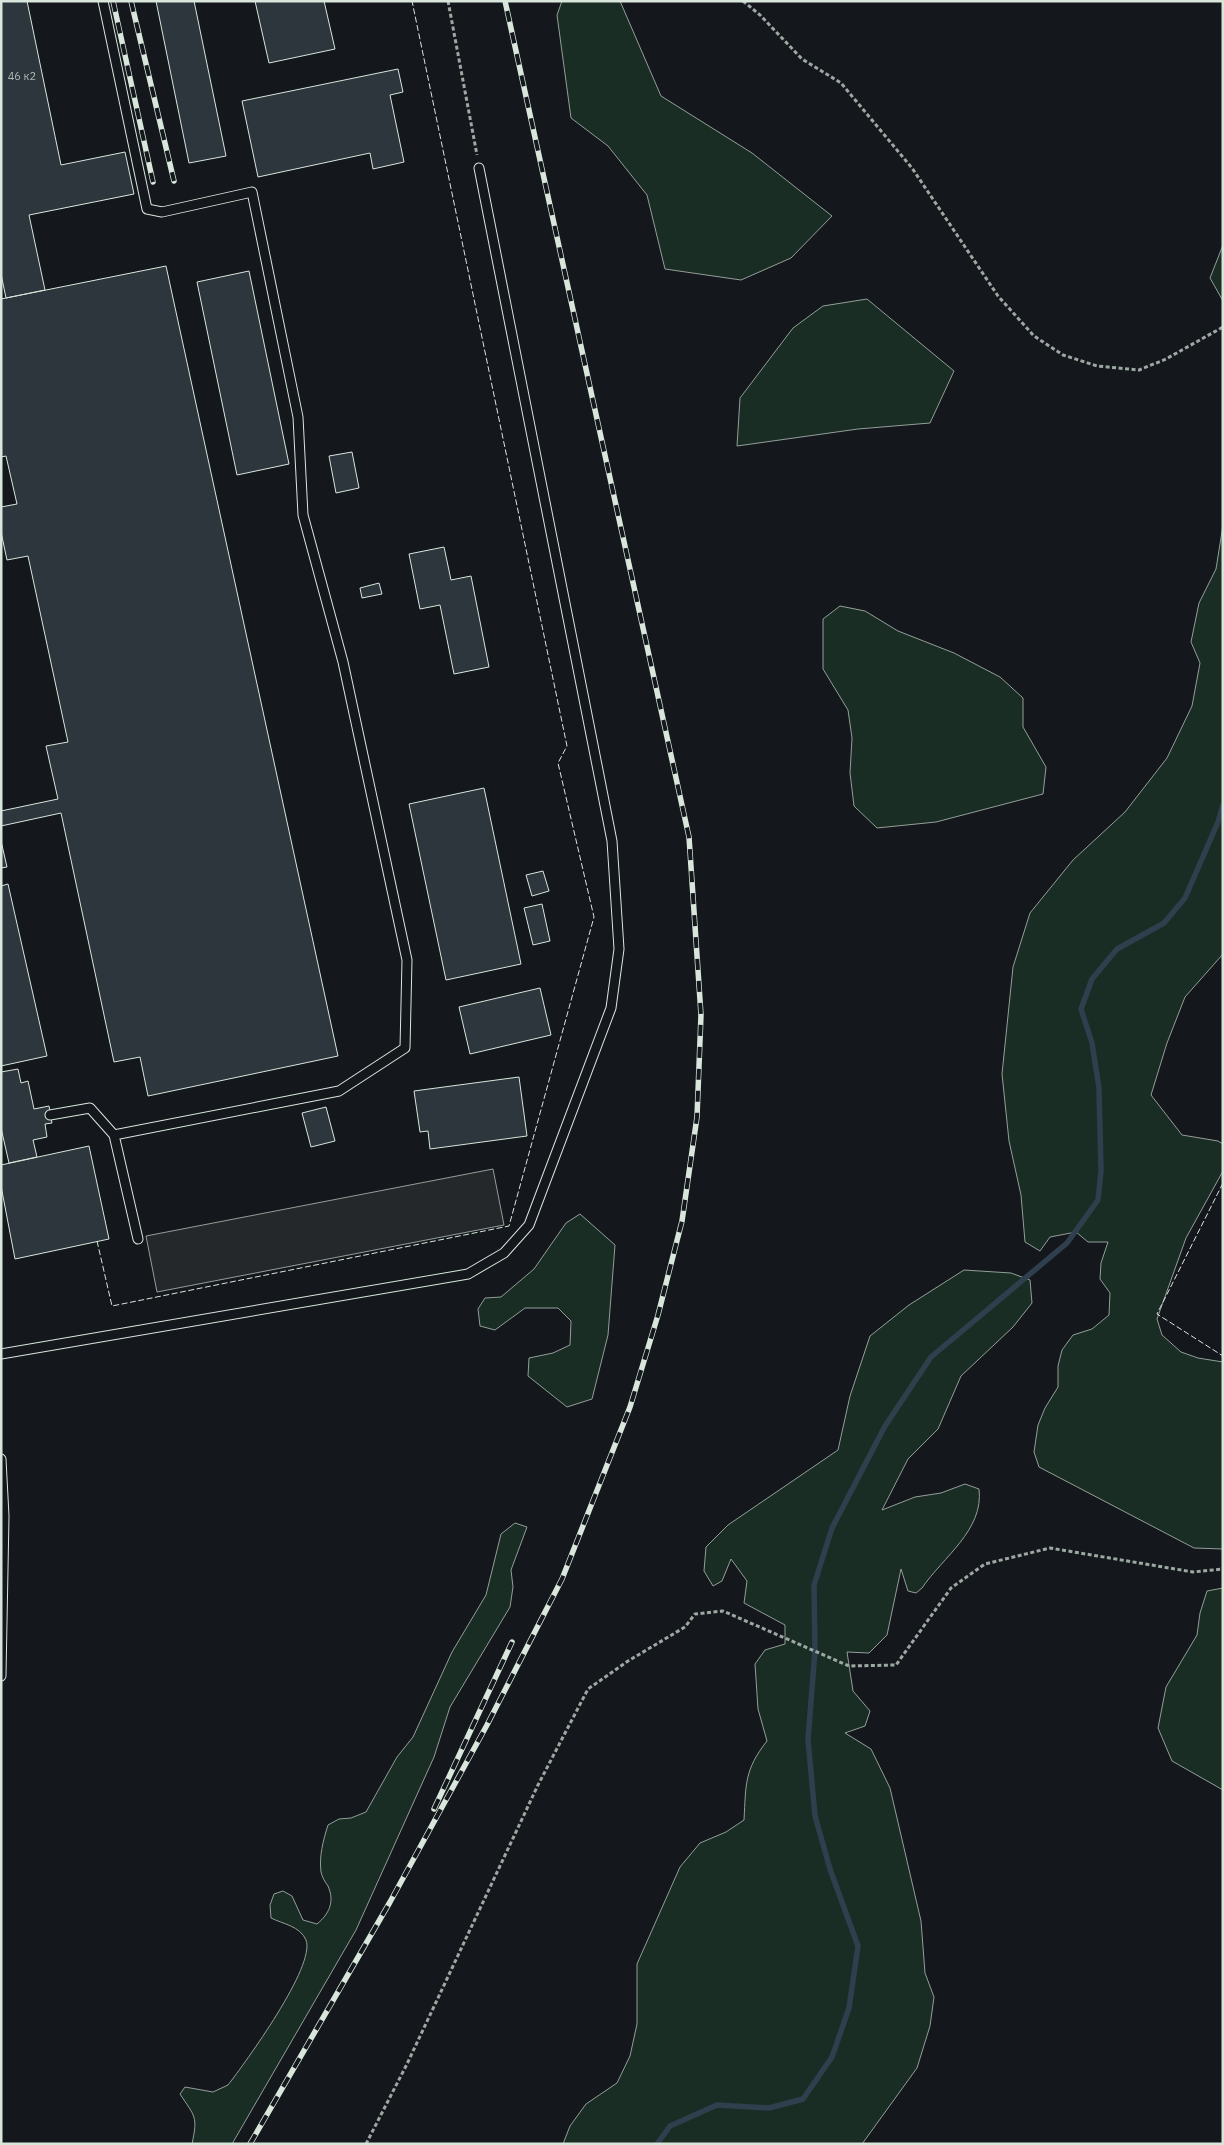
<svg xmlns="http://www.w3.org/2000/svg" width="1224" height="2145" font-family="'IBM Plex Sans',sans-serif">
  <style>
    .green { fill: #1a2d24; stroke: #939e99 }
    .parking { fill: #24282b; stroke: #939e99 }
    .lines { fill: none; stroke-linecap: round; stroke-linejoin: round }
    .stream { stroke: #2f3f4d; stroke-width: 5.5 }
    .building { fill: #2c363c; stroke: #d8e6dc }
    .service-casing { stroke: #d8e6dc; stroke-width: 11 }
    .path { stroke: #9da8a2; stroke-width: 3; stroke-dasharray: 4 2.5; stroke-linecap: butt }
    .service { stroke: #14181c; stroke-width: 9 }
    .rail-casing { stroke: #d8e6dc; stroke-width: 5.5 }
    .rail { stroke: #14181c; stroke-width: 4; stroke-dasharray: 11; stroke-linecap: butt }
    .fence { stroke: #d8e6dc; stroke-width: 1; stroke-dasharray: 6 2.5; stroke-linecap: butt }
    .labels { text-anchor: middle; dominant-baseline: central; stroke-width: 4; stroke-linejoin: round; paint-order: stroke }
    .number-label { font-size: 11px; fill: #adbab4 }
  </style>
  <rect width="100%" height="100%" fill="#14181c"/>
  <path class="green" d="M 562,1 L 620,1 L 661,96 L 752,153 L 832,216 L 791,258 L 741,280 L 665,269 L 647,195 L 608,146 L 571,118 L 557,15 Z
    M 1223,245 L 1223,301 L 1210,278 Z
    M 867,299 L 954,371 L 930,423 L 858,429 L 737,446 L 740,398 L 793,328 L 823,306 Z
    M 1223,525 L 1223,954 L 1185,997 L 1167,1043 L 1151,1095 L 1182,1135 L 1218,1141 L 1223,1144 L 1223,1171 L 1186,1238 L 1157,1319 L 1162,1335 L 1181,1352 L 1198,1358 L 1223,1362 L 1223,1549 L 1194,1548 L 1039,1467 L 1034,1452 L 1038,1425 L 1045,1408 L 1058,1387 L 1058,1366 L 1062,1350 L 1073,1335 L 1092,1329 L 1109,1315 L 1110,1293 L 1100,1279 L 1101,1263 L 1108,1242 L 1088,1242 L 1076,1232 L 1050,1237 L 1040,1251 L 1025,1242 L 1021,1195 L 1009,1141 L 1002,1074 L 1013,967 L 1030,913 L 1073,860 L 1125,812 L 1167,758 L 1192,706 L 1200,663 L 1191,642 L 1199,603 L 1216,569 Z
    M 840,606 L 865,611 L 898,631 L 954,653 L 1000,677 L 1023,698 L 1023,727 L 1046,767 L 1043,794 L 936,822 L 877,828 L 854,806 L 850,773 L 852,738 L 848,710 L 823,669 L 823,619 Z
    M 580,1214 L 615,1245 L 608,1335 L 592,1399 L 567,1407 L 528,1376 L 529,1358 L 553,1353 L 570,1345 L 571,1321 L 558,1308 L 525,1308 L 495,1330 L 480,1326 L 478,1309 L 485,1298 L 501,1297 L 534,1269 L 566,1223 Z
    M 964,1270 L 1011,1273 L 1030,1280 L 1032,1303 L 1013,1327 L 961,1376 L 938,1429 L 908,1459 L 882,1510 L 915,1497 L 941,1493 L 965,1484 L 979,1489 C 984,1530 943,1557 922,1588 L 916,1593 L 908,1591 L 901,1569 L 887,1635 L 869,1653 L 847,1652 L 853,1691 L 870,1711 L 865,1726 L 845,1733 L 871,1749 L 890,1788 L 921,1921 L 925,1973 L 934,1997 L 930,2026 L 917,2068 L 862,2144 L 563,2144 L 570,2126 L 586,2104 L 617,2083 L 630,2056 L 637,2024 L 637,1964 L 680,1867 L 700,1843 L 726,1832 L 744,1820 C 746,1785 744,1770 767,1741 L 758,1709 L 755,1664 L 765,1650 L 785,1644 L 785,1625 L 744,1603 L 747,1581 L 731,1559 L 722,1581 L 713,1586 L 704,1571 L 706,1547 L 728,1525 L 838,1450 L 850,1396 L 870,1336 L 909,1305 Z
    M 515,1523 L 527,1527 L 511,1570 L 513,1587 L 510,1607 L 450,1707 L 434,1757 L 356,1930 L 232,2144 L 192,2144 C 198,2116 195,2117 180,2094 L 185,2087 L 213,2092 L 228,2085 C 245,2063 316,1966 306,1940 C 300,1926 283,1924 271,1918 L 270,1905 L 274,1894 L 283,1891 L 292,1896 L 303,1920 L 317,1924 C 329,1914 335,1902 328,1886 C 325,1882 322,1877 321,1872 C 319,1856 323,1841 328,1825 L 339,1819 L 351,1818 L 366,1812 L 397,1757 L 413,1737 L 452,1652 L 486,1595 L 501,1534 Z
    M 1223,1588 L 1223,1790 L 1172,1761 L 1158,1728 L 1166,1687 L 1197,1635 L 1200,1613 L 1207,1591 Z"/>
  <path class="parking" d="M 493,1169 L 504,1225 L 157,1292 L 146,1236 Z"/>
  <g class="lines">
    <path class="stream" d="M 657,2144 L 670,2126 L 717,2105 L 769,2108 L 803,2099 L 832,2057 L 849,2008 L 858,1946 L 830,1869 L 815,1816 L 808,1740 L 815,1650 L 814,1585 L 832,1528 L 885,1426 L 931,1357 L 1067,1243 L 1098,1200 L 1101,1171 L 1099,1088 L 1092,1043 L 1081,1009 L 1092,979 L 1117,949 L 1164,923 L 1185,898 L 1218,822 L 1223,805"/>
  </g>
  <path class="building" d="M 1,1 L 27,1 L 61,165 L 125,152 L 134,194 L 29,215 L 45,290 L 6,298 L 1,274 Z
    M 156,1 L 194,1 L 226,156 L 189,163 Z
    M 255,1 L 324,1 L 335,49 L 269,63 Z
    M 398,69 L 403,92 L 390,95 L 404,162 L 373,169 L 370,153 L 258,177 L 242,101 Z
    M 166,266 L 338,1056 L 148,1096 L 140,1057 L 114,1062 L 61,813 L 1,826 L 1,811 L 58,799 L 46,746 L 68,742 L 28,556 L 7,560 L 1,532 L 1,507 L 17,504 L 6,456 L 1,457 L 1,299 Z
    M 249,271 L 289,464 L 237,475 L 197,282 Z
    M 352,452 L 359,488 L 336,493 L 329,456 Z
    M 444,547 L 451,580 L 471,576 L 489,667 L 454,674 L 440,605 L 420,609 L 409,554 Z
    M 379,583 L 382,594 L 362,598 L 360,588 Z
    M 484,788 L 521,964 L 446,980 L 409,804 Z
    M 1,841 L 7,867 L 1,868 Z
    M 543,871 L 549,891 L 532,896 L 526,875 Z
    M 8,884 L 47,1056 L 1,1066 L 1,886 Z
    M 542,904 L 550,941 L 533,945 L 524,908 Z
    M 540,988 L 551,1035 L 470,1054 L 459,1007 Z
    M 18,1069 L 21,1083 L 28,1081 L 34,1109 L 49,1106 L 52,1123 L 45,1124 L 47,1137 L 33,1140 L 37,1157 L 9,1163 L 1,1128 L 1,1072 Z
    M 519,1077 L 527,1136 L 430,1149 L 428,1131 L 420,1132 L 414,1091 Z
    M 326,1107 L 335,1141 L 311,1147 L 302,1113 Z
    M 89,1146 L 109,1239 L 15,1259 L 1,1186 L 1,1165 Z"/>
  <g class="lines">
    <defs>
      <path id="service" d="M 50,1115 L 90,1108 L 114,1135 L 339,1091 L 405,1048 L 407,960 L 343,662 L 303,515 L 298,417 L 252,192 L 162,212 L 147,209 L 103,1
        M 114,1135 L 138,1239
        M 1,1354 L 468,1274 L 504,1253 L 529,1225 L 611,1008 L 619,949 L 612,841 L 479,168
        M 1,1459 L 4,1516 L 1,1676"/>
    </defs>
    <use href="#service" class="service-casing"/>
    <path class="path" d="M 448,1 L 477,155
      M 743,1 L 760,15 L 802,59 L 841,83 L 912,168 L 998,296 L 1034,336 L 1063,355 L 1097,366 L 1139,370 L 1166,359 L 1223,327
      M 366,2144 L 407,2064 L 538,1785 L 588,1689 L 628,1661 L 685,1627 L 695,1614 L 723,1611 L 849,1666 L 896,1665 L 951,1588 L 985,1564 L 1050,1548 L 1193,1572 L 1223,1569"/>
    <use href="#service" class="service"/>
    <defs>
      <path id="rail" d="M 113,1 L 153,182
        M 131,1 L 174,181
        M 434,1809 L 512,1642
        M 250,2144 L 390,1902 L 487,1725 L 562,1579 L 630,1407 L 658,1315 L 682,1221 L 697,1117 L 701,1015 L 689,837 L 505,1"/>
    </defs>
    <use href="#rail" class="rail-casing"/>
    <use href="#rail" class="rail"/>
    <path class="fence" d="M 1223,1183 L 1157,1314 L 1223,1356
      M 97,1241 L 112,1306 L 509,1226 L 594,917 L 558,763 L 567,746 L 412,1"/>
  </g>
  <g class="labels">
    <g class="number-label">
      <text x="22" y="76">46 к2</text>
    </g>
  </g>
  <rect width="1224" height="2145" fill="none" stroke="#d8e6dc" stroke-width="5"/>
</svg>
